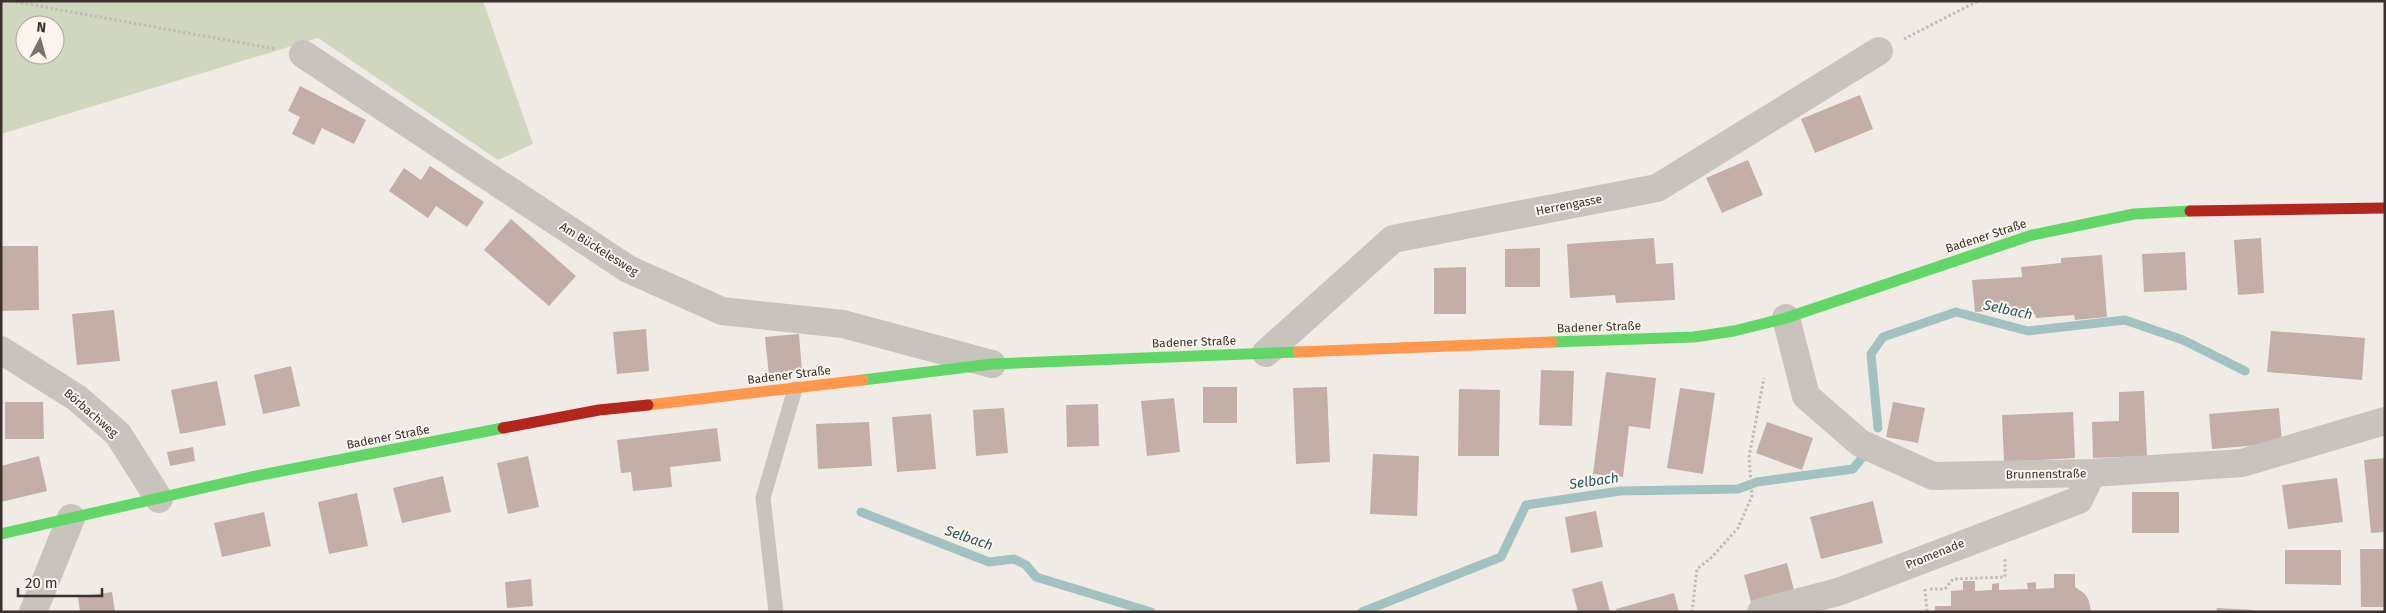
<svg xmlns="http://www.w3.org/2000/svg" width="2386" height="613" font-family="'Fira Sans',sans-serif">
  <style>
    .green { fill: #d1d6bf; fill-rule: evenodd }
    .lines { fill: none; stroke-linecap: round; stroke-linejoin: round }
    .stream { stroke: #a1c2c1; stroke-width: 9 }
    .building { fill: #c3afa7 }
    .path { stroke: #c2bbb6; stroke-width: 3; stroke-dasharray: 2.5 2.5; stroke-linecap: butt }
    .lane { stroke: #c9c3be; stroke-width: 15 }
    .street { stroke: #c9c3be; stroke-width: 28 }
    .fast { stroke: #63d668; stroke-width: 11 }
    .slow { stroke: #ff974d; stroke-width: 11 }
    .jam { stroke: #b3261e; stroke-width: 11 }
    .labels { text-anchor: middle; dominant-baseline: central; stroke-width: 4; stroke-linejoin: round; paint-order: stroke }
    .street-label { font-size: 12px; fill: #3b302b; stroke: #fbf5ee }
    .water-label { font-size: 14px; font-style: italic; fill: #1f5a5e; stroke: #fbf5ee }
  </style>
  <rect width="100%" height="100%" fill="#f0ebe5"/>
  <path class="green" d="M 1,1 L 483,1 L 533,144 L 498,160 L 318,38 L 1,134 ZM 25,25 L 55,25 L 55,55 L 25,55 Z"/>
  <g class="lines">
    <path class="stream" d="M 1878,428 L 1871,354 L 1883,337 L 1956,312 L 2028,331 L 2125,320 L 2183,340 L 2245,371
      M 861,512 L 989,562 L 1014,559 L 1026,565 L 1036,577 L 1151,612
      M 1362,612 L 1501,557 L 1526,505 L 1620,491 L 1738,489 L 1757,482 L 1853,469 L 1865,454"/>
  </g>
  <path class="building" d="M 300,86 L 366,120 L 354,144 L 322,128 L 314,145 L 292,134 L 300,117 L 288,111 Z
    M 1860,95 L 1873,129 L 1815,153 L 1801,119 Z
    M 1748,160 L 1763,195 L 1722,213 L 1706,178 Z
    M 430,166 L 484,202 L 467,227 L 436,206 L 428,218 L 389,191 L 404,168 L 421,180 Z
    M 511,219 L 576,276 L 549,306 L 484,250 Z
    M 1654,238 L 1656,264 L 1673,263 L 1675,300 L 1616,303 L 1615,295 L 1570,298 L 1567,244 Z
    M 2261,238 L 2264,293 L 2238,295 L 2234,240 Z
    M 1,246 L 38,246 L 39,310 L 1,311 Z
    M 1540,248 L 1540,287 L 1505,287 L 1505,249 Z
    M 2185,252 L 2187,290 L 2144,292 L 2142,254 Z
    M 2102,255 L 2107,317 L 2075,320 L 2074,315 L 2036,318 L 2035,314 L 2009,316 L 2007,310 L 1975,312 L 1972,280 L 2022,277 L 2021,267 L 2061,263 L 2061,258 Z
    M 1466,267 L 1466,314 L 1434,314 L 1434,268 Z
    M 114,310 L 120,361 L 77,365 L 72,314 Z
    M 646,329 L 649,371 L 617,374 L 613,332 Z
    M 2271,331 L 2365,338 L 2362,380 L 2267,372 Z
    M 799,334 L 802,372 L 769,375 L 765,337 Z
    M 291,366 L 300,406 L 263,414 L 254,375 Z
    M 1541,370 L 1574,371 L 1572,426 L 1539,425 Z
    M 1606,372 L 1656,378 L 1650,429 L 1629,426 L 1623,477 L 1593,474 Z
    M 217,381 L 226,425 L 180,434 L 171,390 Z
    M 1203,387 L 1237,387 L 1237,423 L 1203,423 Z
    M 1327,387 L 1330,462 L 1296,464 L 1293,388 Z
    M 1680,388 L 1715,393 L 1703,474 L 1667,468 Z
    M 1459,389 L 1500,390 L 1499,456 L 1458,456 Z
    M 2144,391 L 2147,456 L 2093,458 L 2092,422 L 2119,421 L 2119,392 Z
    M 1174,398 L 1180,452 L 1147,456 L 1141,401 Z
    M 5,402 L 43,402 L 44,439 L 5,439 Z
    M 1893,402 L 1925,408 L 1918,443 L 1886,437 Z
    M 1098,404 L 1099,446 L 1067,447 L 1066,405 Z
    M 1004,408 L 1008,453 L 976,456 L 973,410 Z
    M 2279,408 L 2282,443 L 2212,449 L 2209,414 Z
    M 2073,412 L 2075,458 L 2004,462 L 2002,415 Z
    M 931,414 L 936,469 L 897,472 L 892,417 Z
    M 869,422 L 872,466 L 818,469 L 816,424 Z
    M 1767,422 L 1813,438 L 1802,470 L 1756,453 Z
    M 717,428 L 721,461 L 670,467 L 672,487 L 633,491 L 631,472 L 621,473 L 617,440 Z
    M 193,447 L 195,461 L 170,466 L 167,452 Z
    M 1373,454 L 1419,456 L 1417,516 L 1370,514 Z
    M 39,456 L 47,491 L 1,502 L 1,466 Z
    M 528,456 L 539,507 L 508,514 L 497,463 Z
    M 2385,458 L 2385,532 L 2371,533 L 2364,460 Z
    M 443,476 L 451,512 L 402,523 L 393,488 Z
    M 2337,478 L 2343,522 L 2288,529 L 2282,485 Z
    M 2132,492 L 2179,492 L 2179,533 L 2132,533 Z
    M 357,493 L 368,546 L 329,554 L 318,502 Z
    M 1873,501 L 1883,543 L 1821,559 L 1810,517 Z
    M 1596,511 L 1603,547 L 1571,553 L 1565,517 Z
    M 264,512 L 271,546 L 222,557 L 214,523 Z
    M 2360,549 L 2385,549 L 2385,607 L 2361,607 Z
    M 2285,550 L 2341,550 L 2341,585 L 2285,584 Z
    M 1787,563 L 1794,590 L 1751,602 L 1744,575 Z
    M 2054,574 L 2075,574 L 2075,587 L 2085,594 L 2089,601 L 2091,612 L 1935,612 L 1935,606 L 1951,606 L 1951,591 L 1963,590 L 1963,581 L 1975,581 L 1975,591 L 1992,590 L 1992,584 L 1999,583 L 1999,590 L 2028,589 L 2027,583 L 2036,582 L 2036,589 L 2054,588 Z
    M 531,579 L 533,606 L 507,608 L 505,582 Z
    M 1602,581 L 1610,612 L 1578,612 L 1572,589 Z
    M 112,592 L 115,612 L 80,612 L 78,597 Z
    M 1674,593 L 1679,612 L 1617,612 L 1616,609 Z
    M 2217,608 L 2253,610 L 2253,612 L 2216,612 Z"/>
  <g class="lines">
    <path class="path" d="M 11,1 L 276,49
      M 1904,39 L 1978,1
      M 1925,589 L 1927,612
      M 1930,589 L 1945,589 L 1953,579 L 2005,577 L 2005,559
      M 1692,612 L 1697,569 L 1712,557 L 1738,528 L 1752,496 L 1749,457 L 1764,378"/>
    <path class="lane" d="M 776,612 L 763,498 L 795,389"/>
    <path class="street" d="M 303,54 L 628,269 L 722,311 L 843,324 L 992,364
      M 1786,318 L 1806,396 L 1860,443 L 1933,476 L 2092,473 L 2242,463 L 2385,421
      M 1,350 L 77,398 L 118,434 L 159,499
      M 1266,353 L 1393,239 L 1657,188 L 1879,51
      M 33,612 L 71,518
      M 1761,612 L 1838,592 L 2079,500 L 2092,473"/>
    <path class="fast" d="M 1552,342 L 1694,337 L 1734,331 L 1786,318 L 2032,235 L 2134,214 L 2190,211
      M 863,380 L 992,364 L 1298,352
      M 1,534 L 251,477 L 503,428"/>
    <path class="slow" d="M 1298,352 L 1552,342
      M 648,405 L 863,380"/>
    <path class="jam" d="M 2190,211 L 2385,208
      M 503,428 L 599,410 L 648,405"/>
  </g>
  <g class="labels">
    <g class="street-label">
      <text transform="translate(1569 205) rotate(-11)">Herrengasse</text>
      <text transform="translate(1986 236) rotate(-18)">Badener Straße</text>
      <text transform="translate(599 249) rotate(32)">Am Bückelesweg</text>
      <text transform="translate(1599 327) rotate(-2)">Badener Straße</text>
      <text transform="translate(1194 342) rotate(-2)">Badener Straße</text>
      <text transform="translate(789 375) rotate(-7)">Badener Straße</text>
      <text transform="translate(91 413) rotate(41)">Börbachweg</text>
      <text transform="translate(388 437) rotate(-11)">Badener Straße</text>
      <text transform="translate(2046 474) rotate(-1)">Brunnenstraße</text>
      <text transform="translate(1935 554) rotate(-22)">Promenade</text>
    </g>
    <g class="water-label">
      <text transform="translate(2008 310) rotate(12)">Selbach</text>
      <text transform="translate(1594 481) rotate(-8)">Selbach</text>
      <text transform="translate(969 538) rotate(19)">Selbach</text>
    </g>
  </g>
  <rect width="2386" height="613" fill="none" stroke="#3b302b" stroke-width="5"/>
  <g transform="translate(40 40) rotate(6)"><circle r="24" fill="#fbf5ee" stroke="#aea6a0"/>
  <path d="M0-4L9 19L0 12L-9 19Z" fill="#7a716c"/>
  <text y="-8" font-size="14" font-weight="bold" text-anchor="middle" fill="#3b302b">N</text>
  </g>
  <path d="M18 588v8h84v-8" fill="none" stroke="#3b302b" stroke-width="2.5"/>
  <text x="25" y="588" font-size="15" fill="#3b302b" stroke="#fbf5ee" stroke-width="4" paint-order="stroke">20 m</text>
</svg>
